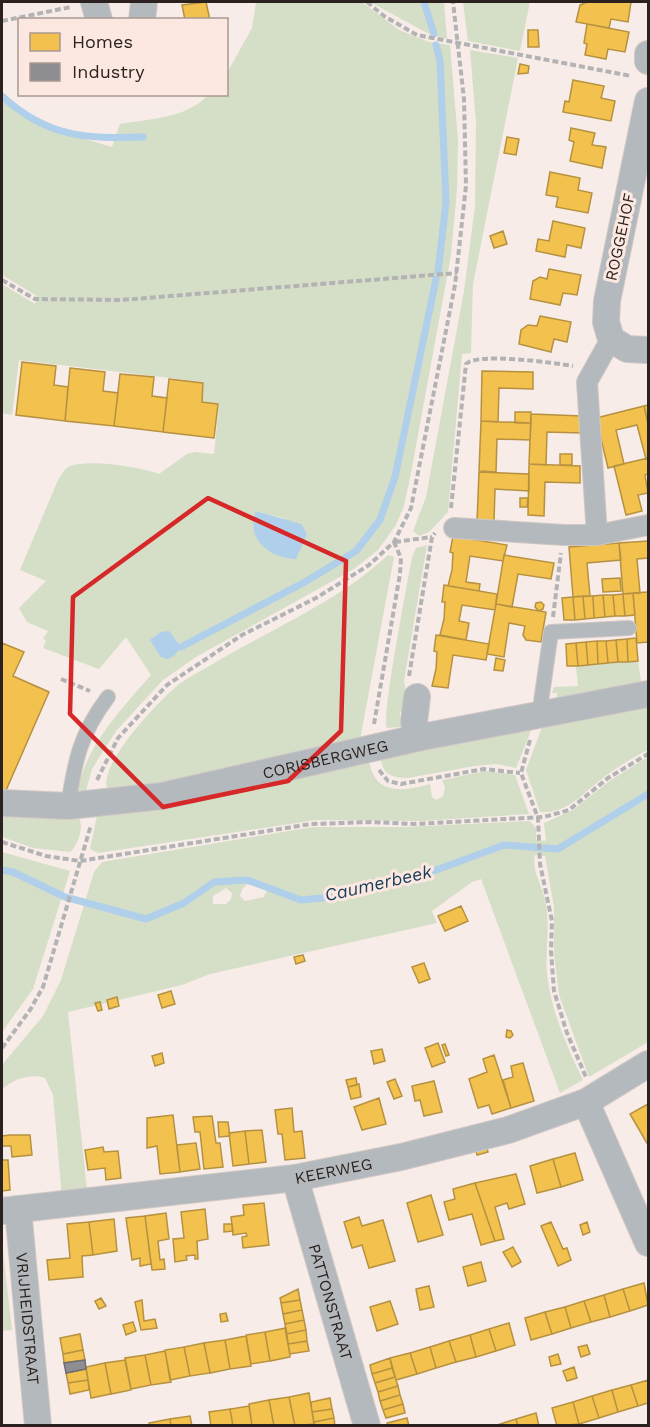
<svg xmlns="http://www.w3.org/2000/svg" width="650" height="1427" font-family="'Work Sans',sans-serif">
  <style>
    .green { fill: #d5dec7; fill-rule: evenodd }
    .water { fill: #afcfea }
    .homes { fill: #f2c14e; stroke: #b69140; stroke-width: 1.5 }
    .industry { fill: #8d8d92; stroke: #706d70; stroke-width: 1.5 }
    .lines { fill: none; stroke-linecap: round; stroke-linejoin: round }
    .stream { stroke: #afcfea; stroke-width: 7 }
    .service-casing { stroke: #d1c8c5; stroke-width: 16 }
    .pedestrian-casing { stroke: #d1c8c5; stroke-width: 22 }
    .minor-casing { stroke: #d1c8c5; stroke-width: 28 }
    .path { stroke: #b3b3b5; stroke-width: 4; stroke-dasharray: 6 3; stroke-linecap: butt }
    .service { stroke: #b4b9bd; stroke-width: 14 }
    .pedestrian { stroke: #b4b9bd; stroke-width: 20 }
    .minor { stroke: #b4b9bd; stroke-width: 26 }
    .marked { fill: none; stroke: #d62828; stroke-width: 4.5; stroke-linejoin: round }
    .labels { text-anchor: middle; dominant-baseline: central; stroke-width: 6; stroke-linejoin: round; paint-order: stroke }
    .street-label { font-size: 16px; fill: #2b221f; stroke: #fde8e1 }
    .water-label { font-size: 18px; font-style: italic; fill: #173e5a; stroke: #fde8e1 }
  </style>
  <rect width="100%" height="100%" fill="#f7ece7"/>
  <path class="green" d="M 256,2 L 362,2 L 399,30 L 429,42 L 450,45 L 458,140 L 457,189 L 451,255 L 411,473 L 404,506 L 396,525 L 378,550 L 354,569 L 196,657 L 163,680 L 116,731 L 92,769 L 85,794 L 77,793 C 86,745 120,711 151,675 L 126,637 L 99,669 L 43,648 L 46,640 L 43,639 L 48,631 L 27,622 L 19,608 L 46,581 L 20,570 L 58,480 C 61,475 65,468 70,466 C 90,459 140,467 159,474 L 187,454 L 195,452 L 214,454 L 219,403 L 202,401 L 204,382 L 19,360 L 12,415 L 2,413 L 2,284 L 35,304 L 37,296 L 2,275 L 2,96 C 36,127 69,134 112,147 L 120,124 C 149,119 188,118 208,95 L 226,94 L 227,73 L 252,28 ZM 256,511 L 286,519 L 255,529 Z
    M 370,2 L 444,2 L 447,39 L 427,33 Z
    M 463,2 L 530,2 L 520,51 L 468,41 Z
    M 470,50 L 518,58 L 473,284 L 471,353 L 462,354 L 448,512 L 429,532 L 419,536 L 413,531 L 426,497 L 464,291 L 475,206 L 476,123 Z
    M 427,545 L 404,681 L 408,700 L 406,712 L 400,712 L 400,716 L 406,718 L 400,727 L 387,728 C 381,718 408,580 412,557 L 416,548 Z
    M 388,555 L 394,557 L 360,740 L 230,772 L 114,792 L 107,788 C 99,763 159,701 178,685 C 191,675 207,668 221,659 C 278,626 340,600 388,555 Z
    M 638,661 L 642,688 L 552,699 L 557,698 L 557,693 L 552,693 L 554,687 L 578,686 L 576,666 Z
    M 648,700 L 648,750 C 633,757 618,767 604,777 C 584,792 568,814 540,812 L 526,770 L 544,722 Z
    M 533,726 L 516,768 L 497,764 L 474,766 L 408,778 C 393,778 382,775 381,758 Z
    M 648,757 L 648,1042 L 589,1077 L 559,995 L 554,954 L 554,907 L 545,856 L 535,855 C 531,870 544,889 546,904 C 550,928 545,951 547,974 C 551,1011 567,1047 583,1080 L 560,1093 L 481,879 L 472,882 L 432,911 L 437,923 L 210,974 L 182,985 L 68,1012 L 87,1190 L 62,1198 L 53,1095 L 45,1078 C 30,1073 14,1079 2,1089 L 2,1065 L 43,1016 L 61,980 L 94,872 L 102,862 L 313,827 L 405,827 L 530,821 L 536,828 L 536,840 L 546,841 L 544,823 L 573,810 L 608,782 ZM 257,883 L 264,885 L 267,889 L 264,897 L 245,901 L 240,896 C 243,885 246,884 257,883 ZM 226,888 L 232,893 L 231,899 L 226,904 L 213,904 L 213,896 Z
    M 368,761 C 372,766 370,769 373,774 C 384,796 411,789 430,784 L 432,797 L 437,800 L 443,796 L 445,787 L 442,780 L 486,771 L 515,775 L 529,814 L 422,821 L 316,820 L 98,853 L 90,849 L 98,811 Z
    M 2,810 L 79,818 C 84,829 78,844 70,852 L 33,848 L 2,837 Z
    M 2,852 L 70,871 L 33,989 L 2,1032 Z
    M 2,1242 L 12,1330 L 2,1331 Z"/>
  <path class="water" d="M 256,511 L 301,524 L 307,534 L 296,559 C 270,558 245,539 256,511 Z
    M 169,631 L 181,647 L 175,655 L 168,659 L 161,657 L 150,640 L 161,632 Z"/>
  <path class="homes" d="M 206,2 L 210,20 L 185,20 L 182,5 Z
    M 587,2 L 631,2 L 628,22 L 611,19 L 609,28 L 576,22 L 580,5 Z
    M 587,24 L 629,32 L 625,52 L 608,49 L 606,59 L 585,55 L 587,44 L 584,43 Z
    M 528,30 L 538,30 L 539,47 L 528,47 Z
    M 520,64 L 529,66 L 528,73 L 518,74 Z
    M 573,80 L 604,86 L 601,98 L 615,101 L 611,121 L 563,112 L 565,101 L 569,102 Z
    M 571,128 L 595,133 L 592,145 L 606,147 L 602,168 L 570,161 L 574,142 L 569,140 Z
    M 507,137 L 519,139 L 516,155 L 504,153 Z
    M 550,172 L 580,178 L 578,190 L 592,193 L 588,213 L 556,207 L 558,197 L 546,195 Z
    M 553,221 L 585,228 L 581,248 L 567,245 L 565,257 L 536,251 L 538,239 L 549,241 Z
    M 503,231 L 507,244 L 494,248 L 490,236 Z
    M 549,269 L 581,275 L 577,295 L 563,293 L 560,305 L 530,299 L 533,281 L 540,277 L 547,279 Z
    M 540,316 L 571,322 L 567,342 L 554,339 L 551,352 L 519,344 L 521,330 L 528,325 L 537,326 Z
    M 22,362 L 56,366 L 54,385 L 68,387 L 65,421 L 16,415 Z
    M 70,368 L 105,372 L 103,391 L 118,393 L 114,426 L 65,421 Z
    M 482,371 L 533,372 L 533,389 L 499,388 L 498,422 L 481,421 Z
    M 120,374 L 154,377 L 152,396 L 167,398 L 163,432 L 114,426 Z
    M 169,379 L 203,383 L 202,402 L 218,404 L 214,438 L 163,432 Z
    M 648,405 L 648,424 L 644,406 Z
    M 644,406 L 648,424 L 648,458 L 646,459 L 637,425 L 616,430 L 624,464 L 608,468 L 596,418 Z
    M 515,412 L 531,412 L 531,423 L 515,423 Z
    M 531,414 L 582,416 L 581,433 L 547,432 L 546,465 L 529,464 Z
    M 481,421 L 531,423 L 530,440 L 497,439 L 496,472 L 479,471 Z
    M 560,454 L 572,454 L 572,465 L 560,465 Z
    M 648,458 L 648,474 L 645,475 L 648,493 L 638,495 L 642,511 L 626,515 L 614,466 Z
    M 529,464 L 580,466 L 580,483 L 545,482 L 544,516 L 528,515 Z
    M 479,472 L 529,474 L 529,491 L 495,489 L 494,522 L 477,522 Z
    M 520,498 L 528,498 L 527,507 L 520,507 Z
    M 453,536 L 507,545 L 503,561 L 470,556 L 466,582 L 480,584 L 479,591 L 448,586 L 452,570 L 453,553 L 450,552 Z
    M 648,541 L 648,558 L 637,559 L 640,593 L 623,594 L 619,543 Z
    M 619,543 L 621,560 L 587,563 L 590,596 L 573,597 L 569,547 Z
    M 504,555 L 554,563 L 551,579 L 518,574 L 512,607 L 496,604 Z
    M 620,578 L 621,591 L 603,592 L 602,579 Z
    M 444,585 L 497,594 L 495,610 L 462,605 L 459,621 L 469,623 L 466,640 L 440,635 L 444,619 L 445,602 L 442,602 Z
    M 648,592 L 648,642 L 637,643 L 633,593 Z
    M 633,593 L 635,615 L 625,616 L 623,594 Z
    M 623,594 L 625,616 L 615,616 L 613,595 Z
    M 603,595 L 613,595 L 615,616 L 605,617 Z
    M 603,595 L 605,617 L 594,618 L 593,596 Z
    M 583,596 L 585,619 L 575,620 L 573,597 Z
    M 583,596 L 593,596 L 594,618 L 585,619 Z
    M 573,597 L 575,620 L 564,620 L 562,598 Z
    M 541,602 L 544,605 L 543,609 L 539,611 L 535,607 L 536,603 Z
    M 496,604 L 546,612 L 541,642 L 526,640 L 523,635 L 525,626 L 509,623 L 504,657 L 487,654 Z
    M 436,635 L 489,644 L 486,660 L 453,655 L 448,688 L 432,686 L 436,669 L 437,652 L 434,651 Z
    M 636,638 L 638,661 L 628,662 L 627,639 Z
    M 627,639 L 628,662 L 618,662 L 616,640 Z
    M 616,640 L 618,662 L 608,663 L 606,641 Z
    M 597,641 L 606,641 L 608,663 L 598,664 Z
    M 597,641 L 598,664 L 588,665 L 586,642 Z
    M 586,642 L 588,665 L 578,666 L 576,643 Z
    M 2,643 L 24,652 L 13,676 L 49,692 L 4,795 L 2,794 Z
    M 576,643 L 578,666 L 567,666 L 566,644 Z
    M 496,658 L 505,660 L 503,671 L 494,670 Z
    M 461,906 L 468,921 L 445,931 L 438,916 Z
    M 303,955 L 305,961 L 296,964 L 294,957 Z
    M 424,963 L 430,979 L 419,983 L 412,967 Z
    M 171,991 L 175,1004 L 162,1008 L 158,995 Z
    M 117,997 L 119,1006 L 109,1009 L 107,1000 Z
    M 100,1002 L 102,1010 L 98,1011 L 95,1003 Z
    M 507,1030 L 511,1031 L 513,1035 L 510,1038 L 506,1037 Z
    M 438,1043 L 445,1062 L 432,1067 L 425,1048 Z
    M 445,1044 L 449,1055 L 446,1056 L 442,1045 Z
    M 382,1049 L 385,1061 L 374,1064 L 371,1051 Z
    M 162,1053 L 164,1063 L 155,1066 L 152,1056 Z
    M 494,1055 L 511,1108 L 492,1114 L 489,1105 L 478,1108 L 469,1079 L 487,1072 L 483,1059 Z
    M 523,1063 L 534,1101 L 511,1108 L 503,1080 L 513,1077 L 511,1066 Z
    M 356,1078 L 357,1085 L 348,1087 L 346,1080 Z
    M 395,1079 L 402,1096 L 394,1099 L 387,1082 Z
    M 434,1081 L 442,1112 L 424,1116 L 420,1100 L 415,1101 L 412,1086 Z
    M 359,1084 L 361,1097 L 351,1099 L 348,1087 Z
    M 379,1098 L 386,1124 L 362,1130 L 354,1107 Z
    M 648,1104 L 648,1145 L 630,1114 Z
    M 292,1108 L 294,1132 L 302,1131 L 305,1158 L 285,1160 L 282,1134 L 278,1134 L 275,1110 Z
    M 173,1115 L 180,1172 L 160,1174 L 157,1146 L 147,1148 L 147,1118 Z
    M 212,1116 L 216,1143 L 220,1143 L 223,1167 L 204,1169 L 200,1132 L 195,1132 L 193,1117 Z
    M 218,1122 L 228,1122 L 230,1136 L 219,1137 Z
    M 262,1130 L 266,1162 L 249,1164 L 245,1131 Z
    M 245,1131 L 249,1164 L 233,1166 L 229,1133 Z
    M 10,1135 L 30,1135 L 32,1155 L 12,1157 L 11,1146 L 2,1146 L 2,1136 Z
    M 196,1143 L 200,1169 L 180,1172 L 177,1145 Z
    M 486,1145 L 488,1152 L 477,1155 L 475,1147 Z
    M 103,1147 L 104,1152 L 118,1151 L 121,1178 L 106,1180 L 105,1168 L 88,1170 L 85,1150 Z
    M 575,1153 L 583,1180 L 561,1187 L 553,1159 Z
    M 553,1159 L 561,1187 L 537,1193 L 530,1166 Z
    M 2,1160 L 8,1160 L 10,1190 L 2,1191 Z
    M 516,1174 L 525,1204 L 509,1209 L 507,1203 L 495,1207 L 504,1239 L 495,1241 L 475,1183 Z
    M 475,1183 L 495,1241 L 481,1245 L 472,1214 L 449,1220 L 444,1202 L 455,1199 L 453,1189 Z
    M 431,1195 L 443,1235 L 418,1242 L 407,1203 Z
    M 264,1203 L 269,1245 L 243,1248 L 242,1237 L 247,1236 L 246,1233 L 233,1235 L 231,1217 L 244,1215 L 243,1205 Z
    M 205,1209 L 208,1239 L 197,1241 L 198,1259 L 195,1259 L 195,1255 L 186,1256 L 187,1260 L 175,1262 L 173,1239 L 184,1238 L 181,1212 Z
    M 166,1213 L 169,1239 L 158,1241 L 160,1260 L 164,1259 L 165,1269 L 152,1270 L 145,1216 Z
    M 145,1216 L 151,1264 L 140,1266 L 140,1258 L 132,1260 L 126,1218 Z
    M 359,1217 L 362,1226 L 383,1220 L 395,1261 L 369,1268 L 362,1245 L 352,1248 L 344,1222 Z
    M 114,1219 L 117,1251 L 93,1255 L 89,1222 Z
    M 89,1222 L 93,1255 L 82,1256 L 83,1277 L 49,1280 L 47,1260 L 70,1258 L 67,1224 Z
    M 551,1222 L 563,1249 L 567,1248 L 571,1260 L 558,1266 L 541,1226 Z
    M 587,1222 L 590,1232 L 583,1235 L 580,1225 Z
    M 224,1224 L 232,1224 L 233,1231 L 224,1232 Z
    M 513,1247 L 521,1262 L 512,1267 L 503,1252 Z
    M 481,1262 L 486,1281 L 468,1286 L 463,1267 Z
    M 644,1283 L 648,1305 L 630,1311 L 623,1289 Z
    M 429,1286 L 434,1307 L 420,1310 L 416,1289 Z
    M 298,1289 L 300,1300 L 281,1303 L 280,1298 Z
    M 623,1289 L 630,1311 L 610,1317 L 604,1295 Z
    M 604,1295 L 610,1317 L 591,1322 L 584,1301 Z
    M 101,1298 L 106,1306 L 99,1309 L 95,1301 Z
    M 142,1300 L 144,1321 L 155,1319 L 157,1328 L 141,1330 L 135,1302 Z
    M 300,1300 L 302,1310 L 283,1314 L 281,1303 Z
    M 390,1301 L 398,1324 L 377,1331 L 370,1307 Z
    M 584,1301 L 591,1322 L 571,1328 L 565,1307 Z
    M 565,1307 L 571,1328 L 552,1334 L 545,1312 Z
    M 302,1310 L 304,1320 L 285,1324 L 283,1314 Z
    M 545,1312 L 552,1334 L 531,1340 L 525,1318 Z
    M 226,1313 L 228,1321 L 221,1322 L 220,1314 Z
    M 304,1320 L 306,1330 L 286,1334 L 285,1324 Z
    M 133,1322 L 136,1331 L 126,1335 L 123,1325 Z
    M 509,1323 L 515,1345 L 496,1351 L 489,1329 Z
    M 286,1328 L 290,1357 L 270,1361 L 265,1332 Z
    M 489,1329 L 496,1351 L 476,1357 L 470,1335 Z
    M 306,1330 L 307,1341 L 288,1344 L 286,1334 Z
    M 265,1332 L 270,1361 L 251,1364 L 246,1335 Z
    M 80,1334 L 83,1350 L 63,1354 L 60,1338 Z
    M 470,1335 L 476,1357 L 456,1362 L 449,1341 Z
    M 246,1336 L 251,1366 L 230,1369 L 225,1340 Z
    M 225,1340 L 230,1369 L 210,1373 L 204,1343 Z
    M 307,1341 L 309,1351 L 290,1354 L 288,1344 Z
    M 449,1341 L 456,1362 L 436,1368 L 430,1347 Z
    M 204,1343 L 210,1373 L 190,1376 L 184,1347 Z
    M 587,1345 L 590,1354 L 581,1357 L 578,1347 Z
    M 184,1347 L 190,1376 L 170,1380 L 165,1350 Z
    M 430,1347 L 436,1368 L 417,1374 L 410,1353 Z
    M 83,1350 L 85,1360 L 64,1363 L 63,1354 Z
    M 165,1351 L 171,1382 L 151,1385 L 145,1355 Z
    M 410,1353 L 417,1374 L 396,1380 L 390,1358 Z
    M 558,1354 L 561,1364 L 551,1366 L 549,1357 Z
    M 145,1355 L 151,1385 L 131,1389 L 125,1358 Z
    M 390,1358 L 392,1368 L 372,1374 L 370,1365 Z
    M 125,1360 L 131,1390 L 111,1394 L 105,1363 Z
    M 105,1363 L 111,1394 L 91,1398 L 86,1367 Z
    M 574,1367 L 577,1378 L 567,1381 L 563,1371 Z
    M 392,1368 L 395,1377 L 375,1383 L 372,1374 Z
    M 86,1369 L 88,1380 L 68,1383 L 66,1373 Z
    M 395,1377 L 398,1386 L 378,1392 L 375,1383 Z
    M 88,1380 L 89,1390 L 70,1394 L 68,1383 Z
    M 648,1380 L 648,1403 L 638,1406 L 631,1385 Z
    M 631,1385 L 638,1406 L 618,1412 L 612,1390 Z
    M 398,1386 L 400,1395 L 380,1401 L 378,1392 Z
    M 612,1390 L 618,1412 L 599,1418 L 592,1396 Z
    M 309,1393 L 314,1424 L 295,1426 L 289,1397 Z
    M 400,1395 L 403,1404 L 383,1410 L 380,1401 Z
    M 592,1396 L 599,1418 L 579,1424 L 573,1402 Z
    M 289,1397 L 295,1426 L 274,1426 L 269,1400 Z
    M 330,1398 L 332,1409 L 312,1412 L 311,1402 Z
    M 269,1400 L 274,1426 L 252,1426 L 249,1404 Z
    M 573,1402 L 579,1424 L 557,1426 L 552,1408 Z
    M 403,1404 L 405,1413 L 386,1418 L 383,1410 Z
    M 249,1406 L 252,1426 L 233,1426 L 230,1409 Z
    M 230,1409 L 233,1426 L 211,1426 L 209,1412 Z
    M 332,1409 L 334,1418 L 314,1422 L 312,1412 Z
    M 536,1413 L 539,1426 L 518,1426 L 516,1419 Z
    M 190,1416 L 192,1426 L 171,1426 L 170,1419 Z
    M 334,1418 L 335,1426 L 314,1426 L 314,1422 Z
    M 407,1418 L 409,1426 L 388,1426 L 387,1423 Z
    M 170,1419 L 171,1426 L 150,1426 L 149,1423 Z
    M 516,1419 L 518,1426 L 497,1426 L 497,1425 Z"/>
  <path class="industry" d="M 85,1360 L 86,1369 L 66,1373 L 64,1363 Z"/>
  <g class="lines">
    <path class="stream" d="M 424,2 L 434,34
      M 436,45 L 440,60 L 446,202 L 438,272
      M 2,96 C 47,137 85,139 143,137
      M 181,647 L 305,582 L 356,551 L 380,520 L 395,477 L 436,279
      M 2,870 L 13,872 L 65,897 L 146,919 L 184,903 L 214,882 L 247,880 L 301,900 L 333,897 L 439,869 L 504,845 L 558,849 L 648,794"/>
    <defs>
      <path id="service" d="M 542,714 L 541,702 L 551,632 L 629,628
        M 68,806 C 75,760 80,734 108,697"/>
      <path id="pedestrian" d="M 454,528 L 564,535 L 597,535 L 648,525
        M 597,535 L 587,382 L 611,339"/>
      <g id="minor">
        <path d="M 94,2 L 99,20"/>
        <path d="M 142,20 L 144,2"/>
        <path d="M 648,54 L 648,61"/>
        <path d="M 648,101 L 607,301 L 606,322 L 611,339 L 627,349 L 648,350"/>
        <path d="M 417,697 L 414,722 L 417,738"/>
        <path id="s1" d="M 2,803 L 68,806 L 162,796 L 417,738 L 648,694"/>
        <path d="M 586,1102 L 648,1243"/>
        <path id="s2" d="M 295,1178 L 367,1426"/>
        <path id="s3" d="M 18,1209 L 38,1426"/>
        <path id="s4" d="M 2,1211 L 295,1178 L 401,1157 L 508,1130 L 586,1102 L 648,1064"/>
      </g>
    </defs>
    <use href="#service" class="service-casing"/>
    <use href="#pedestrian" class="pedestrian-casing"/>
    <use href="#minor" class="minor-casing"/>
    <path class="path" d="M 367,2 L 384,16 L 417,35 L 631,76
      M 2,21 L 71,7
      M 2,280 L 35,299 L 121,300 L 457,273
      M 451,508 L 466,364 C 477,352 555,363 573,366
      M 395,542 L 432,537
      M 553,617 L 561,553
      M 409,676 L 432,537 L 435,533
      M 61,679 L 90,691
      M 374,724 L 400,574 L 401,558 L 394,542
      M 530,740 L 521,773 L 538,818 L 540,864 L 552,921 L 551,951 L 554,991 L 567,1033 L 586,1077
      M 379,770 L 388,781 L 401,784 L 484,769 L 520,773
      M 97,780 L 118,738 L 167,685 L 242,635 L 316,598 L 369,565 L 394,542 L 411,508 L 455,285 L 466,186 L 464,99 L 453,2
      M 2,842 L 46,856 L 80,861 L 311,824 L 371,822 L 414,824 L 544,817 L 569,810 L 608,778 L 648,754
      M 2,1048 L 30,1010 L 43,987 L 91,825"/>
    <use href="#service" class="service"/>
    <use href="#pedestrian" class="pedestrian"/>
    <use href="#minor" class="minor"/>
  </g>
  <path class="marked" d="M 208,498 L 346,561 L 341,731 L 288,781 L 163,807 L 70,714 L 73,597 Z"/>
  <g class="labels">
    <g class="street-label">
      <text transform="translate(620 237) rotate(-78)">ROGGEHOF</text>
      <text stroke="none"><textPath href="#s1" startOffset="328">CORISBERGWEG</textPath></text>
      <text stroke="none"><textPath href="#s4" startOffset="334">KEERWEG</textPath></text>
      <text stroke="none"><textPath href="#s2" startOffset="129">PATTONSTRAAT</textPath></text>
      <text stroke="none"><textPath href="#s3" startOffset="110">VRIJHEIDSTRAAT</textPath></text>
    </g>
    <g class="water-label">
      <text transform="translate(378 883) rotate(-13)">Caumerbeek</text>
    </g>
  </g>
  <rect width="650" height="1427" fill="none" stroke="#2b221f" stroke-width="6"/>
  <rect x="18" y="18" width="210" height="78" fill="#fde8e1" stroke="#a99993" stroke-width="1.5"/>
  <rect x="30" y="33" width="30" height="18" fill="#f2c14e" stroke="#a99993" stroke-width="1.5"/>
  <text x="72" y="48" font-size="18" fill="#2b221f">Homes</text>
  <rect x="30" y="63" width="30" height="18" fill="#8d8d92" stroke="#a99993" stroke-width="1.5"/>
  <text x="72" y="78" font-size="18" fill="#2b221f">Industry</text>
</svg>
